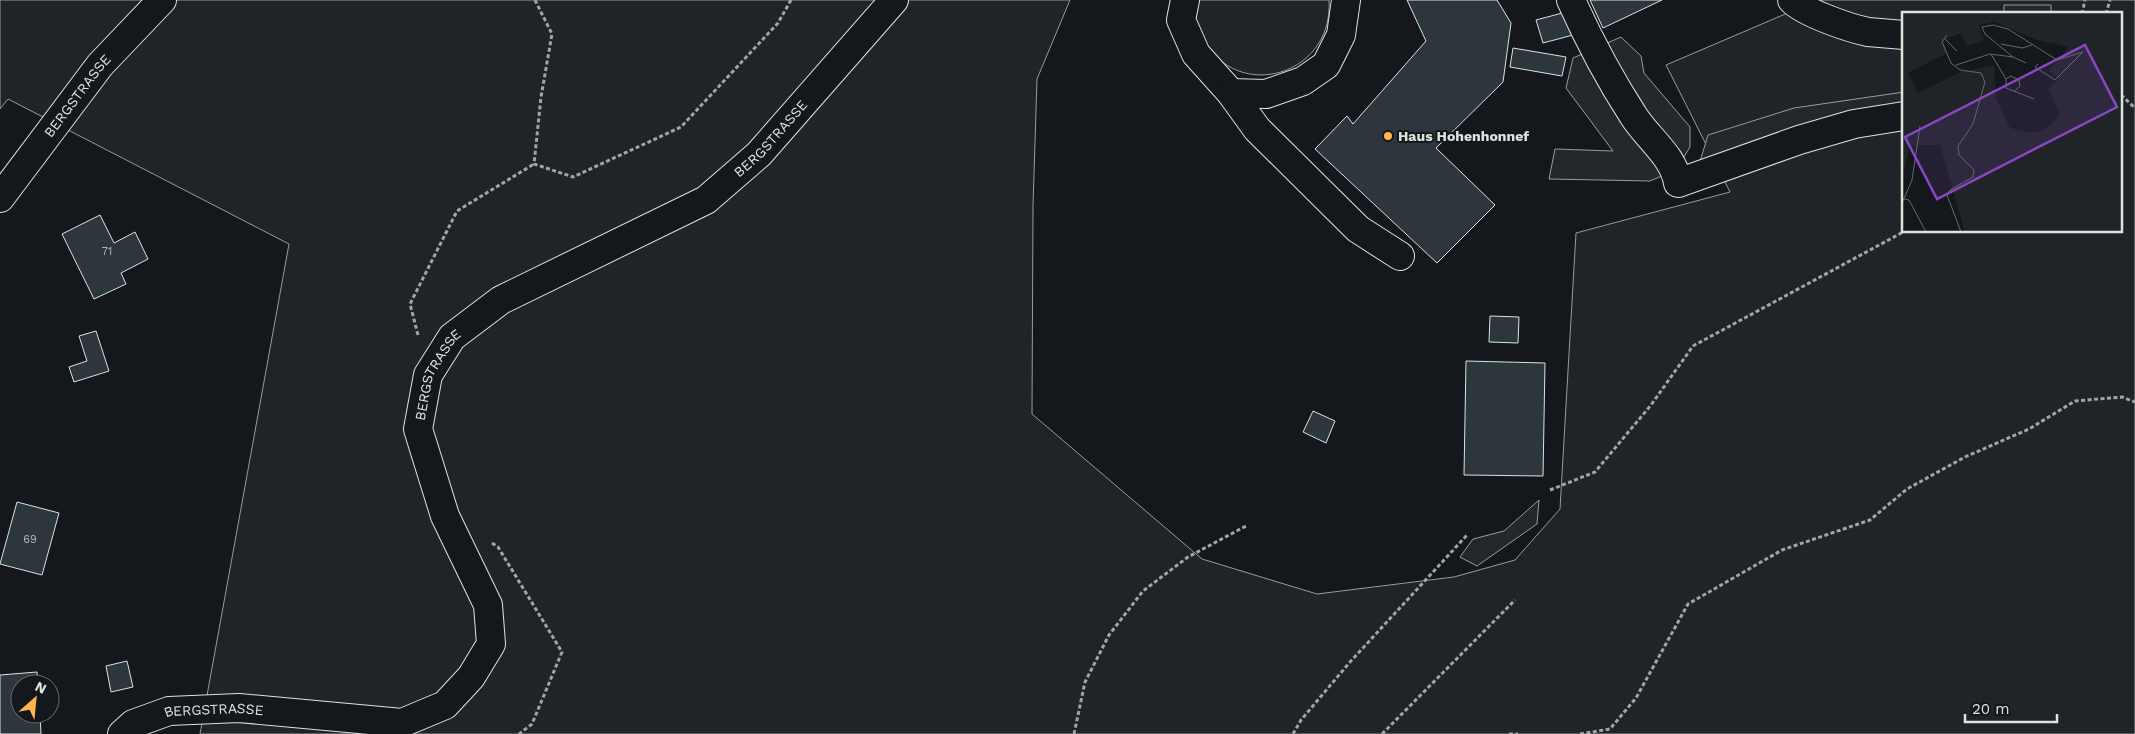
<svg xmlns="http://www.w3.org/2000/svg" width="2135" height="734" font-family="'Work Sans',sans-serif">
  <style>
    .green { fill: #202428; stroke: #939e99; fill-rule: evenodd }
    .parking { fill: #24282b; stroke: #939e99 }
    .building { fill: #2c363c; stroke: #d8e6dc }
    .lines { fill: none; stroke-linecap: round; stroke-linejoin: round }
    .minor-casing { stroke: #d8e6dc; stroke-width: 30 }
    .path { stroke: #9da8a2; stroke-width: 3; stroke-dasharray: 4 2.5; stroke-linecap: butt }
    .minor { stroke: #14181c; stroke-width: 28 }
    .poi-dot { fill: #ffb74d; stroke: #14181c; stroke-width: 2 }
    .labels { text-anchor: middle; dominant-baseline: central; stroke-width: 4; stroke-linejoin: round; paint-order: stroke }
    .number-label { font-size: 11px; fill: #adbab4 }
    .street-label { font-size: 14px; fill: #d8e6dc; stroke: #14181c }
    .poi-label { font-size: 14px; font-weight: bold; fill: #d8e6dc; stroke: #14181c; text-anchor: start }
    .inset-road { fill: none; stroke: #626a69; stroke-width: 1 }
    .view { fill: #8948c3; fill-opacity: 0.15; stroke: #8948c3; stroke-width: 2.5 }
    .inset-edge { fill: none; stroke: #d8e6dc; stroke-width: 2.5 }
  </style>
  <rect width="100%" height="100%" fill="#14181c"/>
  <path class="green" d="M 0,0 L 1070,0 L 1037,79 L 1033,206 L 1032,414 L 1202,559 L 1317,594 L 1454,577 L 1515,560 L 1560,509 L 1576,233 L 1730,192 L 1666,65 L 1818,0 L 2135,0 L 2135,734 L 200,734 L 289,244 L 8,99 L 0,109 ZM 1904,14 L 2121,14 L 2121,231 L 1904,231 Z
    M 1196,0 L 1329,0 C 1334,80 1227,105 1200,30 C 1196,21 1194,10 1196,0 Z"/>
  <path class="parking" d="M 2004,5 L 2051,5 L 2051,14 L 2004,14 Z
    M 1621,37 L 1641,56 L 1644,73 L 1690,127 L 1690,147 L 1676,170 L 1650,181 L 1549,179 L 1555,149 L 1613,151 L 1566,88 L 1573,58 Z
    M 1904,92 L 1904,112 L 1698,168 L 1708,135 L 1794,108 Z
    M 1539,500 L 1537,524 L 1477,566 L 1460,557 L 1473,539 L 1504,531 Z"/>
  <path class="building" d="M 1407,0 L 1497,0 L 1511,23 L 1503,82 L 1436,148 L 1495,205 L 1437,263 L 1315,149 L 1347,116 L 1353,124 L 1426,41 Z
    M 1590,0 L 1662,0 L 1603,28 Z
    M 1566,12 L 1573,35 L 1543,43 L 1536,20 Z
    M 1513,48 L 1566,57 L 1562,76 L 1510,67 Z
    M 100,215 L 114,243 L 135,232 L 148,259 L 121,273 L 126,284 L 94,299 L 62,234 Z
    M 1490,316 L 1519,317 L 1518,343 L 1489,342 Z
    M 96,331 L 109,371 L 74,382 L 69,367 L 87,361 L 79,336 Z
    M 1466,361 L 1545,363 L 1543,476 L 1464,475 Z
    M 1313,411 L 1335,421 L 1326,443 L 1303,432 Z
    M 17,502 L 59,513 L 42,575 L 0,564 Z
    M 127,661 L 133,687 L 111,692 L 106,666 Z
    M 37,672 L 38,684 L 20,684 L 20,714 L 40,714 L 41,734 L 0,734 L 0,675 Z"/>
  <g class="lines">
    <defs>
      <g id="minor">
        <path d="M 1185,0 L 1181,20 L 1196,54 L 1231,93 L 1257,129 L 1358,229 L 1400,256"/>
        <path d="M 1571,0 C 1589,40 1609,78 1633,115 C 1647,138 1674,156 1678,183 L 1799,140 L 1854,124 L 1904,116"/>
        <path d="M 1792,0 C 1805,13 1849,28 1868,32 C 1880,33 1892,34 1904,35"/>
        <path d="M 1231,93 L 1266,94 L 1303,81 L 1326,65 L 1341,35 L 1346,0"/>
        <path id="s1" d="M 0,198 L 100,65 L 162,0"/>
        <path id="s2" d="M 122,734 L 133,724 L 169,711 L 239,708 L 402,723 L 445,705 L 471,677 L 491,644 L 488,605 L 445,516 L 418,429 L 428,375 L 452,337 L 501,300 L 706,200 L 759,154 L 894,0"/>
      </g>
    </defs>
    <use href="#minor" class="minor-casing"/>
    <path class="path" d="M 535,0 L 552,34 L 541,97 L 534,164 L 573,177 L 681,127 L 778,23 L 791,0
      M 2082,14 L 2085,0
      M 2106,14 L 2110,0
      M 2121,95 L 2135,108
      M 418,335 L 410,304 L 457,211 L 534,164
      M 1550,490 L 1595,472 L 1651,405 L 1693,346 L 1905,231
      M 492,543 L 498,547 L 562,652 L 532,724 L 519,734
      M 1074,734 L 1085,682 L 1109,635 L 1143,591 L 1188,557 L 1246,526
      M 1293,734 L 1301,720 L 1350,662 L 1468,534
      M 1382,734 L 1515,600
      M 1509,734 L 1518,734
      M 1580,734 L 1610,729 L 1636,698 L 1688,604 L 1782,550 L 1870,520 L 1907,489 L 1965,457 L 2029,429 L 2075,401 L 2122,397 L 2135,402"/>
    <use href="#minor" class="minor"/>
  </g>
  <circle class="poi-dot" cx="1388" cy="136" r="5"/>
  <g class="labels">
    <g class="number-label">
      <text x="107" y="251">71</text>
      <text x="30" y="539">69</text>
    </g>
    <g class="street-label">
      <text stroke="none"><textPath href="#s1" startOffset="128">BERGSTRASSE</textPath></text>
      <text stroke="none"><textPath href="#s2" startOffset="1118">BERGSTRASSE</textPath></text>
      <text stroke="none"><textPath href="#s2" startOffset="698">BERGSTRASSE</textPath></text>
      <text stroke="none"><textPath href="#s2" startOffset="98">BERGSTRASSE</textPath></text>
    </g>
    <g class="poi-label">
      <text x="1398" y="136">Haus Hohenhonnef</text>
    </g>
  </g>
  <g transform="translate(1902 12)">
    <rect width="220" height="220" fill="#14181c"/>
    <path d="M 0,0 L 220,0 L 220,219 L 63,220 L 38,133 L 8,133 L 0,169 ZM 93,10 L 135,28 L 167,35 L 147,59 L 157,67 L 146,77 L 157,101 L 155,107 L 140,119 L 129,121 L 108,116 L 94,87 L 92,53 L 59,60 L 16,81 L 6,61 L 45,41 L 41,28 L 59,21 L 64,34 L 82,29 L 77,13 Z" fill="#202428" fill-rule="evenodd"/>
    <path class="inset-road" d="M 45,23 L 40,30 L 49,51 L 58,58 L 79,61 L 83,70 L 71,112 L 56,134 L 57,143 L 72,158 L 71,165 L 48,178 L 45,183 L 59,220M 42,26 L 55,39M 99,32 L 120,36 L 130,33M 89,42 L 104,67 L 104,76 L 132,87M 111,45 L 83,22 L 80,15 L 91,13 L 106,17 L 155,48 L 181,40 L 153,68 L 133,55 L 136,52M 54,53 L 88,42 L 111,45 L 124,51M 104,67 L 109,64 L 117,68 L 118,74 L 112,80M 2,187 L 7,188 L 24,220M 0,191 L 10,168 L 18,114"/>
    <path class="view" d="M 183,33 L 215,95 L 35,187 L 3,125 Z"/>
    <rect width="220" height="220" class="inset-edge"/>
  </g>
  <g transform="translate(35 699) rotate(27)"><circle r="24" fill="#14181c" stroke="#626a69"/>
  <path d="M0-4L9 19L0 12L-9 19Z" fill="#ffb74d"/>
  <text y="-8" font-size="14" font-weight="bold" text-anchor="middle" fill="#d8e6dc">N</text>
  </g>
  <path d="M1965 714v8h92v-8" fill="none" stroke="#d8e6dc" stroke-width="2.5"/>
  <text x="1972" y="714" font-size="15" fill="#d8e6dc" stroke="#14181c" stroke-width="4" paint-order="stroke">20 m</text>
</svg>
